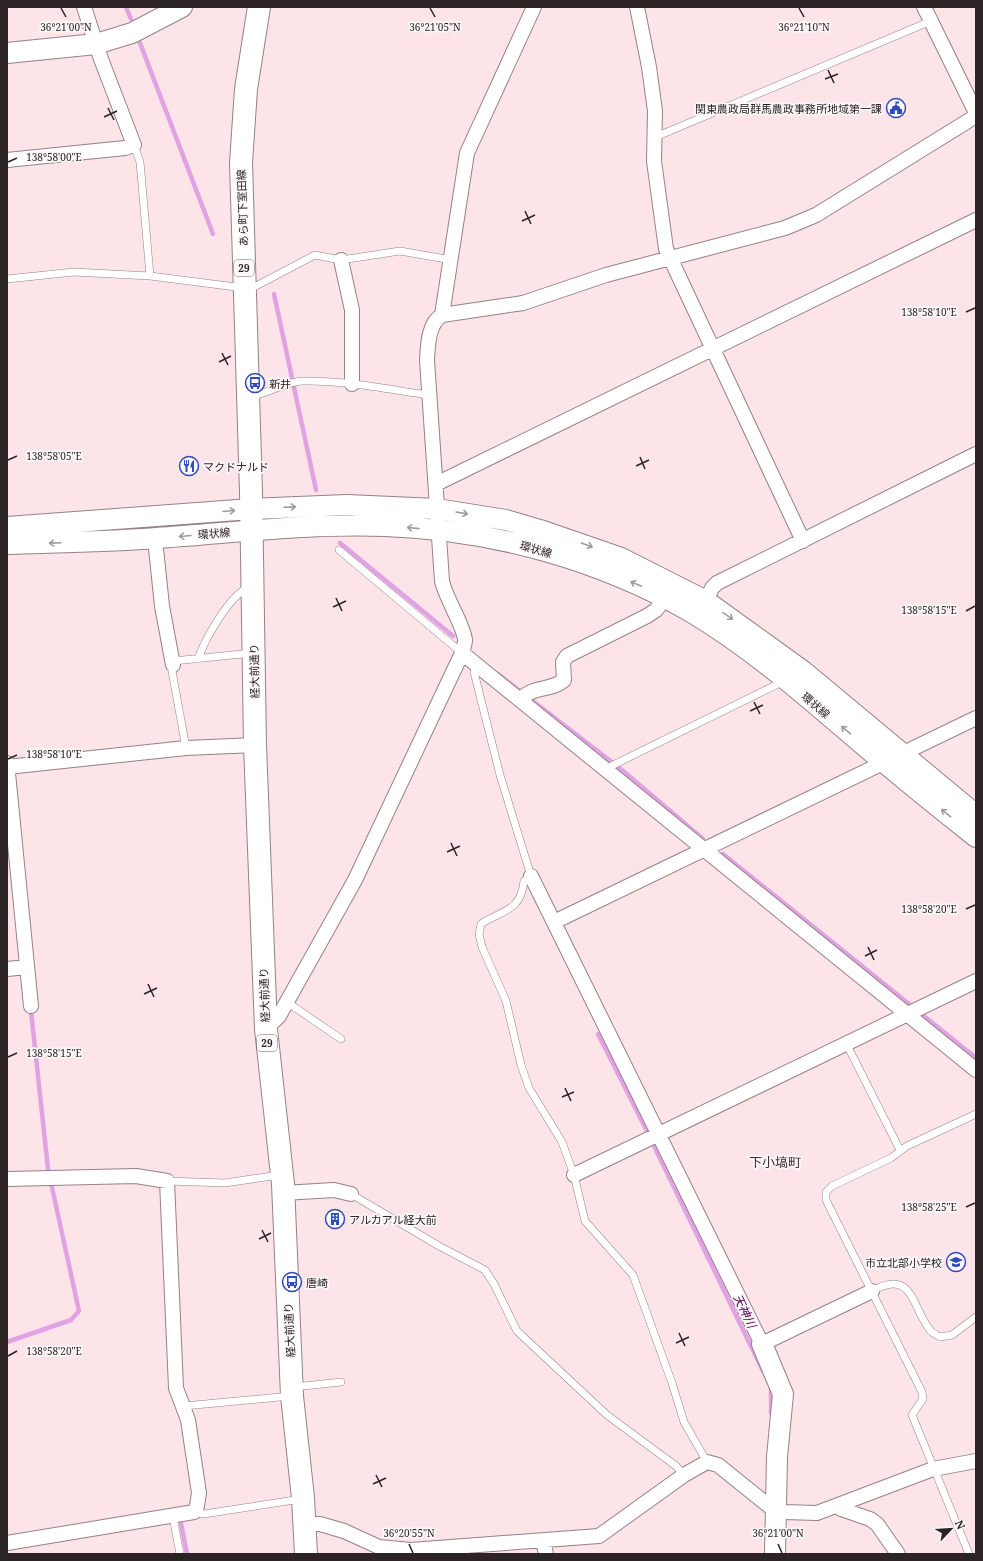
<svg xmlns="http://www.w3.org/2000/svg" width="983" height="1561" font-family="'Noto Serif','Noto Sans JP',serif">
  <style>
    .lines { fill: none; stroke-linecap: round; stroke-linejoin: round }
    .stream { stroke: #e1a2e3; stroke-width: 4.5 }
    .lane-casing { stroke: #968186; stroke-width: 8 }
    .street-casing { stroke: #968186; stroke-width: 16 }
    .secondary-casing { stroke: #968186; stroke-width: 22 }
    .primary-casing { stroke: #968186; stroke-width: 24 }
    .lane { stroke: #fff; stroke-width: 7 }
    .street { stroke: #fff; stroke-width: 14 }
    .secondary { stroke: #fff; stroke-width: 20 }
    .primary { stroke: #fff; stroke-width: 22 }
    .oneway { stroke: #a09c9c }
    .ticks { fill: none; stroke: #2b2324; stroke-width: 1.5 }
    .labels { text-anchor: middle; dominant-baseline: central; stroke-width: 3.5; stroke-linejoin: round; paint-order: stroke }
    .shield { fill: #fcf7f8; stroke: #6a6364; stroke-width: 1 }
    .shield-label { font-size: 10px; font-weight: bold; fill: #2b2324 }
    .poi-label { font-size: 11px; fill: #2b2324; stroke: #fcf7f8; text-anchor: start }
    .street-label { font-size: 11px; fill: #2b2324; stroke: #fcf7f8 }
    .water-label { font-size: 12px; font-style: italic; fill: #530458; stroke: #fcf7f8 }
    .quarter-label { font-size: 13px; fill: #3c2b2f; stroke: #fcf7f8 }
    .ticks-label { font-size: 10px; text-anchor: middle; fill: #2b2324; stroke: #fcf7f8; stroke-width: 3.5; stroke-linejoin: round; paint-order: stroke }
  </style>
  <rect width="100%" height="100%" fill="#fce4e9"/>
  <g class="lines">
    <path class="stream" d="M 126,7 L 131,19
      M 140,43 L 213,234
      M 274,294 L 316,490
      M 340,543 L 453,636
      M 498,674 L 622,770 L 703,839
      M 723,854 L 976,1058
      M 598,1034 L 647,1131
      M 654,1146 L 763,1371
      M 7,1342 L 71,1320 L 79,1311 L 48,1169 L 31,1011
      M 771,1413 L 771,1389
      M 181,1523 L 187,1554"/>
    <defs>
      <path id="lane" d="M 653,138 L 931,21
        M 134,145 L 140,162 L 150,276
        M 7,279 L 74,272 L 150,276 L 244,288 L 256,286 L 315,255 L 341,260 L 400,251 L 452,260
        M 251,396 C 268,394 285,382 302,381 C 343,380 386,389 428,395
        M 339,550 L 462,653
        M 198,659 C 205,639 229,596 249,587
        M 173,661 L 252,653
        M 173,665 L 172,671 L 186,748
        M 477,665 L 474,672 L 500,775 L 531,876 L 524,881 C 521,911 503,910 481,924 L 479,934 L 482,947 L 506,1001 L 521,1065 L 529,1088 L 562,1142 L 574,1175 L 585,1221 L 633,1275 L 672,1383 L 684,1422 L 707,1462
        M 605,769 L 784,681
        M 287,1002 L 341,1039
        M 846,1043 L 900,1150
        M 167,1181 L 225,1183 L 279,1175
        M 351,1194 L 439,1246 L 485,1270 L 494,1284 L 517,1331 L 607,1415 L 676,1466 L 684,1475
        M 872,1291 C 913,1268 911,1306 930,1330 C 932,1333 937,1335 940,1337 L 952,1335 L 976,1317
        M 294,1387 L 341,1382
        M 184,1406 L 290,1396
        M 194,1512 L 204,1514 L 301,1499
        M 173,1517 L 180,1554
        M 969,1554 L 912,1415 L 923,1399 L 922,1392 L 826,1200 L 826,1192 L 832,1186 L 891,1158 L 907,1146 L 976,1114"/>
      <path id="street" d="M 637,7 L 649,67 L 655,111 L 654,161 L 666,249 L 803,541
        M 924,7 L 976,113
        M 7,160 L 125,148 L 134,145 L 101,59 L 84,7
        M 341,260 L 352,310 L 352,384
        M 442,315 L 467,153 L 534,7
        M 436,484 L 976,220
        M 155,539 L 162,606 L 173,665
        M 706,601 L 712,588 L 717,583 L 976,454
        M 462,653 L 976,1070
        M 521,699 C 535,685 552,691 564,680 L 563,662 L 567,656 L 647,616 L 656,610 L 665,598
        M 7,763 L 31,1006
        M 7,767 L 186,748 L 255,745
        M 531,876 L 762,1344 L 872,1291
        M 554,922 L 976,718
        M 7,969 L 27,967
        M 266,1029 L 279,1016 L 355,880 L 462,653 C 463,649 465,644 465,640 C 464,626 446,599 442,581 L 427,360 C 428,345 428,324 442,315 L 523,303 L 606,275 L 785,228 L 816,215 L 976,116
        M 574,1175 L 976,981
        M 7,1179 L 136,1176 L 167,1181 L 176,1388 L 188,1420 L 199,1493 L 197,1506 L 194,1512 L 7,1543
        M 283,1193 L 334,1190 L 351,1194
        M 839,1505 L 841,1509 L 870,1519 L 877,1524 L 898,1554
        M 304,1524 L 320,1524 L 344,1531 L 379,1547 L 411,1550 L 599,1536 L 684,1475 L 707,1462 L 718,1465 L 769,1506 L 784,1512 L 817,1513 L 933,1469 L 976,1461
        M 543,1541 L 546,1554"/>
      <path id="secondary" d="M 7,53 L 96,44 L 132,33 L 182,7
        M 7,527 L 251,509 L 347,505 L 437,509 L 506,520 L 540,530 L 621,558 L 706,601 L 803,671 L 976,815
        M 7,544 C 57,542 107,542 156,538 C 233,533 309,523 386,526 C 492,530 599,559 691,612 C 748,646 798,689 848,732 C 890,768 933,803 976,837
        M 762,1344 L 783,1394 L 777,1457 L 775,1554"/>
      <path id="primary" d="M 259,7 L 246,89 L 241,163 L 251,492 L 255,745 L 266,1029 L 283,1184 L 292,1396 L 303,1498 L 306,1554"/>
    </defs>
    <use href="#lane" class="lane-casing"/>
    <use href="#street" class="street-casing"/>
    <use href="#secondary" class="secondary-casing"/>
    <use href="#primary" class="primary-casing"/>
    <use href="#lane" class="lane"/>
    <use href="#street" class="street"/>
    <use href="#secondary" class="secondary"/>
    <use href="#primary" class="primary"/>
  </g>
  <defs><path id="oneway-shaft" d="M-6 0H5M1.5-3L5.5 0L1.5 3" fill="none" stroke-width="1.6" stroke-linecap="round" stroke-linejoin="round"/></defs>
  <g class="oneway">
    <use href="#oneway-shaft" transform="translate(290 507) rotate(-2)"/>
    <use href="#oneway-shaft" transform="translate(229 511) rotate(-5)"/>
    <use href="#oneway-shaft" transform="translate(462 513) rotate(10)"/>
    <use href="#oneway-shaft" transform="translate(413 528) rotate(-174)"/>
    <use href="#oneway-shaft" transform="translate(185 536) rotate(175)"/>
    <use href="#oneway-shaft" transform="translate(55 543) rotate(178)"/>
    <use href="#oneway-shaft" transform="translate(587 545) rotate(20)"/>
    <use href="#oneway-shaft" transform="translate(636 584) rotate(-157)"/>
    <use href="#oneway-shaft" transform="translate(728 616) rotate(35)"/>
    <use href="#oneway-shaft" transform="translate(846 730) rotate(-140)"/>
    <use href="#oneway-shaft" transform="translate(946 813) rotate(-141)"/>
  </g>
  <path class="ticks" d="M 61,8 L 66,17M 430,8 L 435,17M 799,8 L 804,17M 828,70 L 834,83M 825,79 L 838,74M 108,108 L 114,120M 104,117 L 117,111M 8,162 L 17,158M 525,211 L 531,224M 522,221 L 535,215M 966,312 L 975,308M 222,353 L 228,365M 219,362 L 231,356M 640,457 L 645,469M 8,460 L 17,456M 636,466 L 649,460M 336,598 L 342,611M 333,607 L 346,601M 966,611 L 975,606M 754,702 L 760,714M 750,711 L 763,705M 8,759 L 17,755M 451,843 L 457,856M 447,852 L 460,846M 966,909 L 975,905M 868,947 L 874,960M 865,956 L 877,950M 148,984 L 154,997M 144,994 L 157,988M 8,1057 L 17,1053M 565,1088 L 571,1101M 562,1097 L 574,1092M 966,1207 L 975,1203M 262,1230 L 268,1242M 259,1239 L 271,1233M 679,1333 L 685,1346M 676,1343 L 689,1337M 8,1356 L 17,1351M 376,1475 L 382,1487M 373,1484 L 386,1478M 409,1544 L 413,1553M 778,1544 L 782,1553"/>
  <defs>
    <symbol id="civic-ring" viewBox="-11 -11 22 22"><circle r="9.5" fill="#fcf7f8" stroke="#2f4cbc" stroke-width="1.5"/><path d="M-.6-6.5H3V-4.5H.6V-3L4-1V1h2V6H-6V1h2V-1L-.6-3ZM-1.2 2.5V6h2.4V2.5Z" fill="#2f4cbc"/></symbol>
    <symbol id="bus-ring" viewBox="-11 -11 22 22"><circle r="9.5" fill="#fcf7f8" stroke="#2f4cbc" stroke-width="1.5"/><path d="M-5-6H5V4H4V6H2V4H-2V6H-4V4H-5ZM-3.5-4V0h7V-4ZM-3.5 1.2v1.5H-2V1.2ZM2 1.2v1.5H3.5V1.2Z" fill="#2f4cbc"/></symbol>
    <symbol id="restaurant-ring" viewBox="-11 -11 22 22"><circle r="9.5" fill="#fcf7f8" stroke="#2f4cbc" stroke-width="1.5"/><path d="M-5-6h1v4h1v-4h1v4h1v-4h1v5L-1.5 .5V6h-2V.5L-5-1ZM5-6V6H3V1.5H1.5Q1.5-4 5-6Z" fill="#2f4cbc"/></symbol>
    <symbol id="building-ring" viewBox="-11 -11 22 22"><circle r="9.5" fill="#fcf7f8" stroke="#2f4cbc" stroke-width="1.5"/><path d="M-4-6H4V6H1V3H-1V6H-4ZM-2.5-4.3h1.7v1.8h-1.7ZM.8-4.3h1.7v1.8H.8ZM-2.5-1h1.7V.8h-1.7ZM.8-1h1.7V.8H.8Z" fill="#2f4cbc"/></symbol>
    <symbol id="school-ring" viewBox="-11 -11 22 22"><circle r="9.5" fill="#fcf7f8" stroke="#2f4cbc" stroke-width="1.5"/><path d="M0-5L7-2L0 1L-7-2ZM-4 1L0 2.5L4 1V4Q0 6-4 4Z" fill="#2f4cbc"/></symbol>
  </defs>
  <g fill-rule="evenodd">
    <use href="#civic-ring" x="885" y="97" width="22" height="22"/>
    <use href="#bus-ring" x="244" y="372" width="22" height="22"/>
    <use href="#restaurant-ring" x="178" y="455" width="22" height="22"/>
    <use href="#building-ring" x="324" y="1208" width="22" height="22"/>
    <use href="#school-ring" x="945" y="1251" width="22" height="22"/>
    <use href="#bus-ring" x="281" y="1271" width="22" height="22"/>
  </g>
  <g class="labels">
    <g class="shield">
      <rect x="234" y="260" width="20" height="16" rx="3"/>
      <rect x="257" y="1035" width="20" height="16" rx="3"/>
    </g>
    <g class="shield-label">
      <text x="244" y="268">29</text>
      <text x="267" y="1043">29</text>
    </g>
    <g class="poi-label">
      <text x="882" y="108" text-anchor="end">関東農政局群馬農政事務所地域第一課</text>
      <text x="269" y="383">新井</text>
      <text x="203" y="466">マクドナルド</text>
      <text x="349" y="1219">アルカアル経大前</text>
      <text x="942" y="1262" text-anchor="end">市立北部小学校</text>
      <text x="306" y="1282">唐崎</text>
    </g>
    <g class="street-label">
      <text transform="translate(242 208) rotate(-92)">あら町下室田線</text>
      <text transform="translate(214 533) rotate(-5)">環状線</text>
      <text transform="translate(536 549) rotate(16)">環状線</text>
      <text transform="translate(254 671) rotate(-91)">経大前通り</text>
      <text transform="translate(816 705) rotate(40)">環状線</text>
      <text transform="translate(264 995) rotate(-92)">経大前通り</text>
      <text transform="translate(289 1330) rotate(-93)">経大前通り</text>
    </g>
    <g class="water-label">
      <text transform="translate(745 1311) rotate(64)">天神川</text>
    </g>
    <g class="quarter-label">
      <text x="775" y="1162">下小塙町</text>
    </g>
  </g>
  <g class="ticks-label">
    <text x="66" y="31">36°21'00"N</text>
    <text x="435" y="31">36°21'05"N</text>
    <text x="804" y="31">36°21'10"N</text>
    <text x="54" y="161">138°58'00"E</text>
    <text x="929" y="316">138°58'10"E</text>
    <text x="54" y="460">138°58'05"E</text>
    <text x="929" y="614">138°58'15"E</text>
    <text x="54" y="758">138°58'10"E</text>
    <text x="929" y="913">138°58'20"E</text>
    <text x="54" y="1057">138°58'15"E</text>
    <text x="929" y="1211">138°58'25"E</text>
    <text x="54" y="1355">138°58'20"E</text>
    <text x="409" y="1537">36°20'55"N</text>
    <text x="778" y="1537">36°21'00"N</text>
  </g>
  <rect width="983" height="1561" fill="none" stroke="#2b2324" stroke-width="16"/>
  <g transform="translate(951 1529) rotate(65)" stroke="#fcf7f8" stroke-width="3" paint-order="stroke">
  <path d="M0-3L7 15L0 10L-7 15Z" fill="#2b2324"/>
  <text y="-6" font-size="11" font-weight="bold" text-anchor="middle" fill="#2b2324">N</text>
  </g>
</svg>
